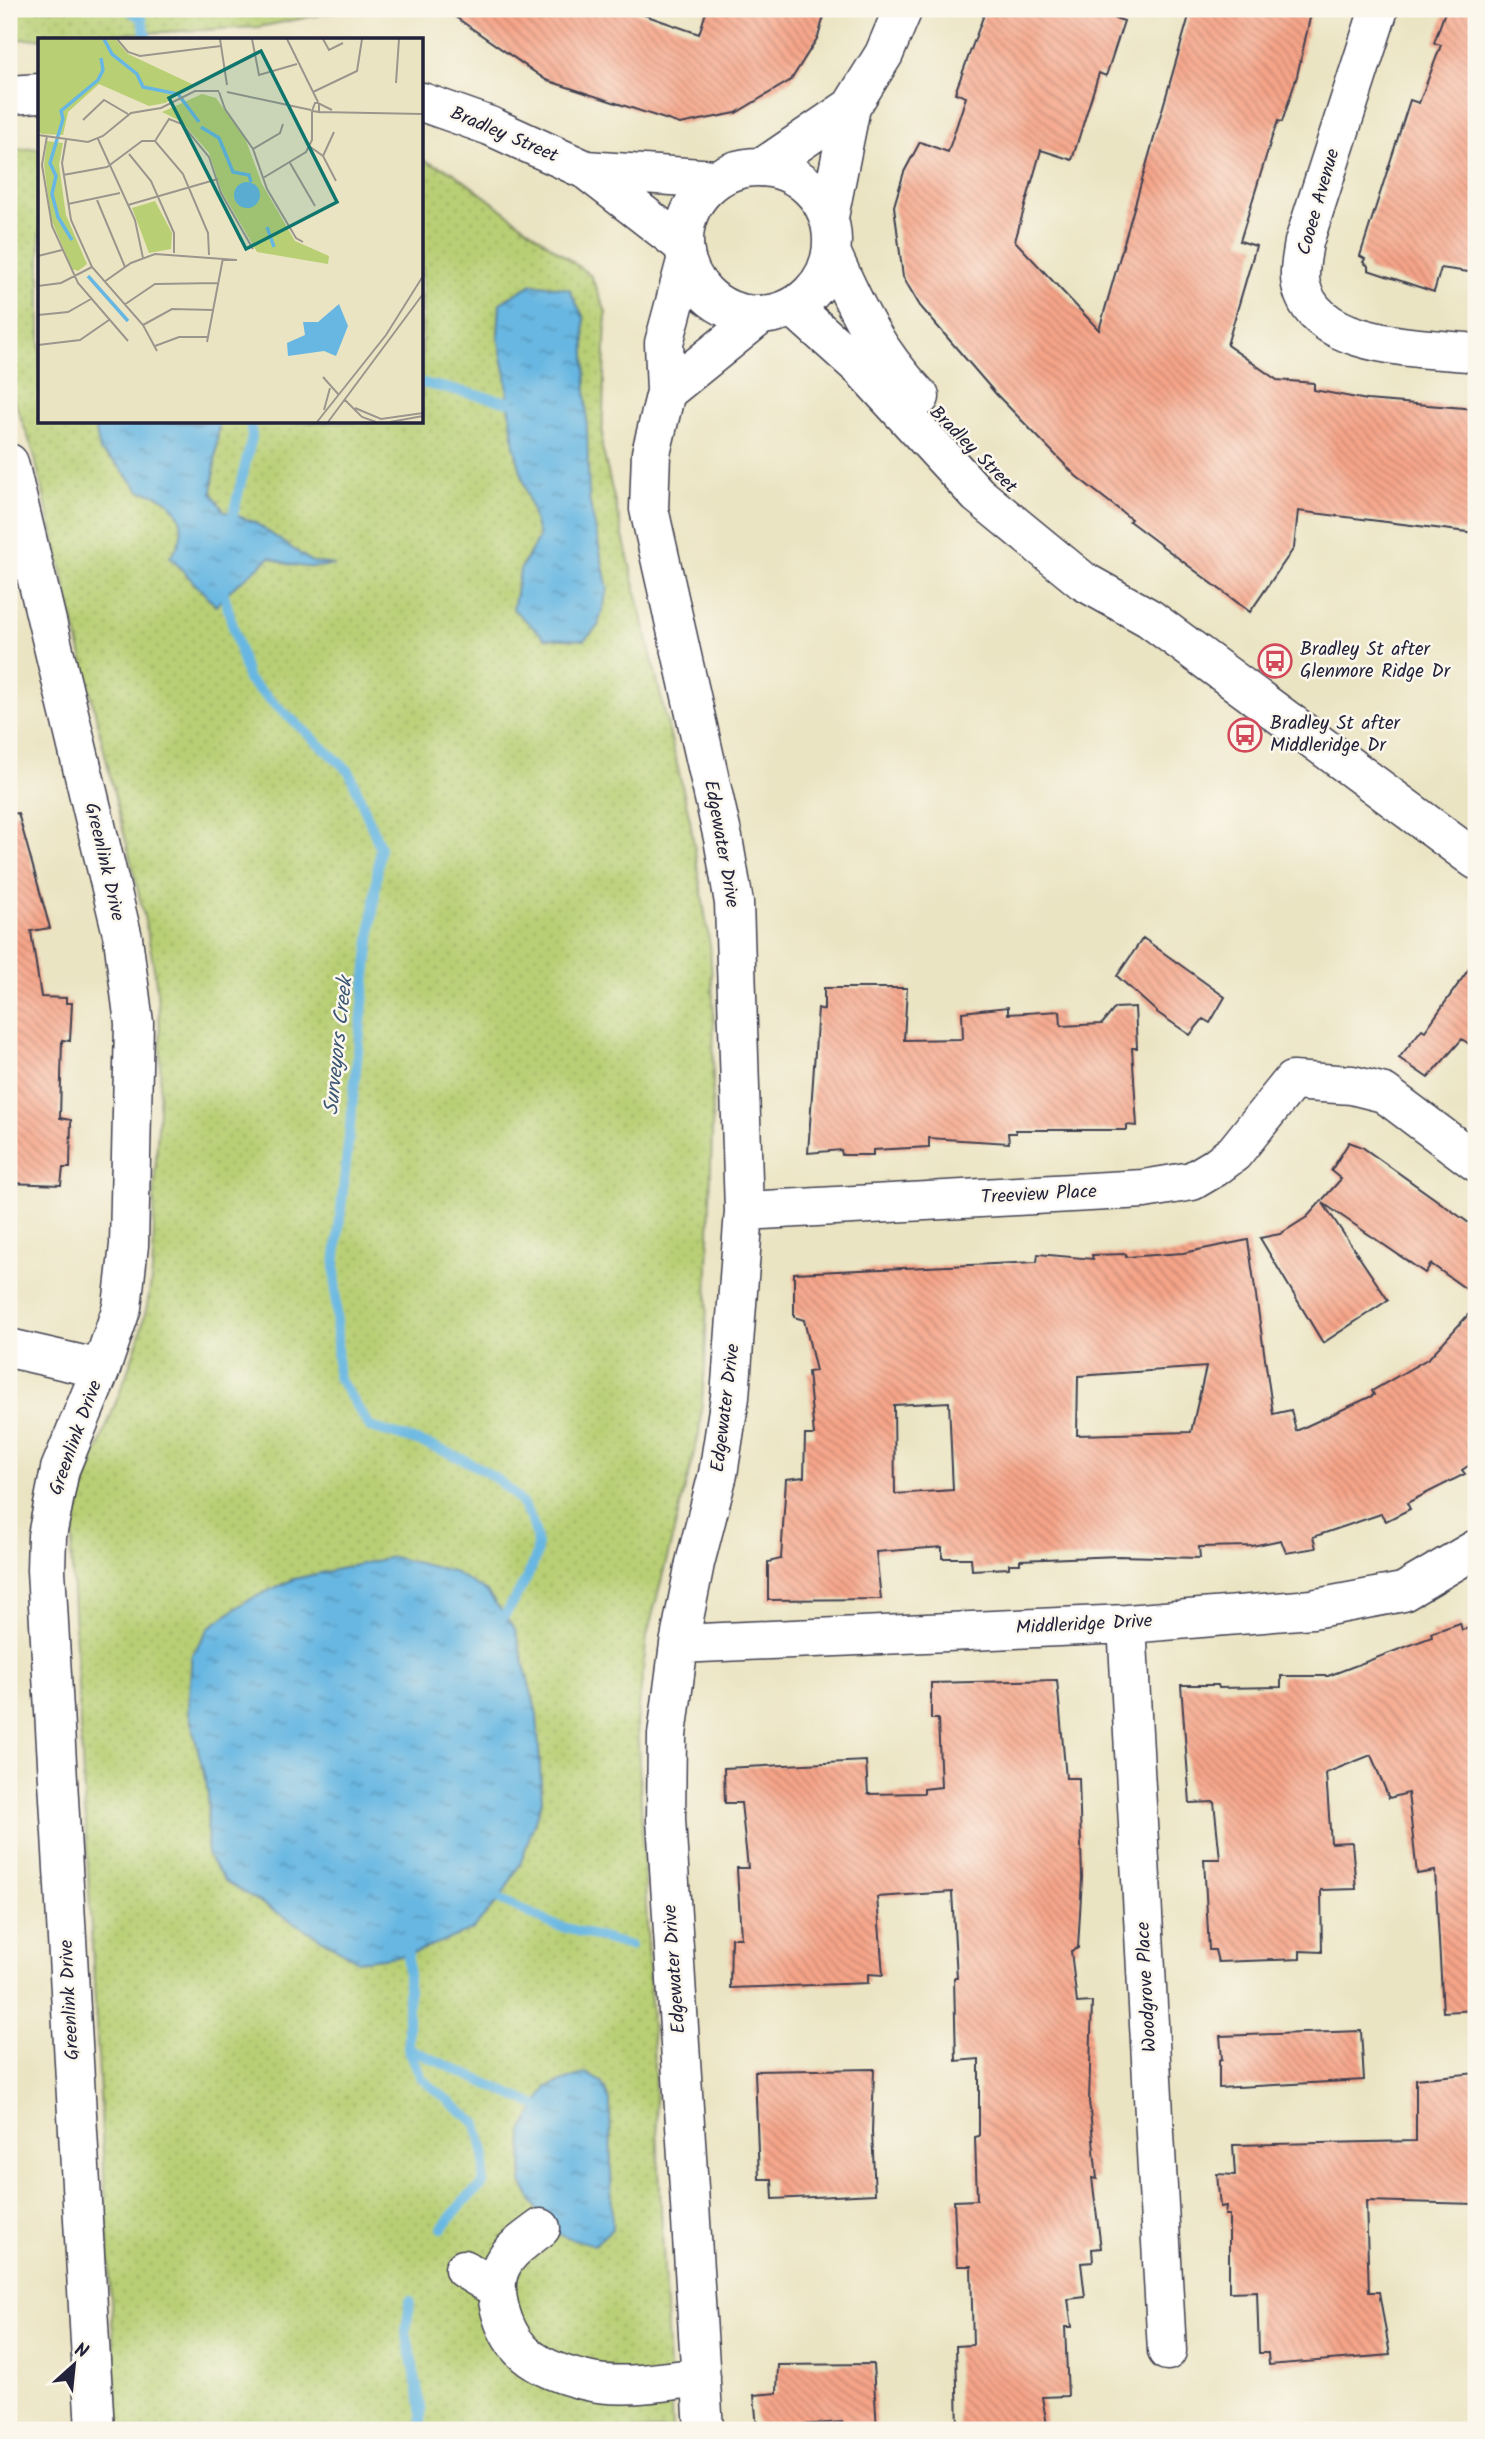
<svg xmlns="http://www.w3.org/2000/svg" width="1485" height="2439" font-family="Kalam,sans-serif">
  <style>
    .park { fill: url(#park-dots); stroke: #6d7858; stroke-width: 2 }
    .water { fill: url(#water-ripples); stroke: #456c8e; stroke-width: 2 }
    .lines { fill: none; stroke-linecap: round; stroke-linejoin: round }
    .stream { stroke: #68b7e2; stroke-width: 10 }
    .building { fill: url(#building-back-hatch); fill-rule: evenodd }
    .minor-casing { stroke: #403f4f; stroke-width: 41 }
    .major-casing { stroke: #403f4f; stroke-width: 41 }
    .minor { stroke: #fff; stroke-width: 38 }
    .major { stroke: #fff; stroke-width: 38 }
    .labels { text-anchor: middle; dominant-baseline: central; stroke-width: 5; stroke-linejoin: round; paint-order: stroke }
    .street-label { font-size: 19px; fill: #22223b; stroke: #fbf7ec }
    .poi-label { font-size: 19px; fill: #22223b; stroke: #fbf7ec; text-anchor: start }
    .water-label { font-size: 21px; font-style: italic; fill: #3a5675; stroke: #fbf7ec }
    .inset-river { fill: none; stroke: #68b7e2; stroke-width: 3.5 }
    .inset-road { fill: none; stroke: #9b968d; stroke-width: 2 }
    .view { fill: #0f766e; fill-opacity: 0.15; stroke: #0f766e; stroke-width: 3.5 }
    .inset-edge { fill: none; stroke: #22223b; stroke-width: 3.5 }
  </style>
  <defs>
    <pattern id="park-dots" width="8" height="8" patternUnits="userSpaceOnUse" patternTransform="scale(1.75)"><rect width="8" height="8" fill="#b8cf74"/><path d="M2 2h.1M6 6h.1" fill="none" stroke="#9eb165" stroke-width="1.8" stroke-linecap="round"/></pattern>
    <pattern id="water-ripples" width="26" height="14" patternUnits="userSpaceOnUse" patternTransform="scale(1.75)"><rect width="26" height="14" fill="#68b7e2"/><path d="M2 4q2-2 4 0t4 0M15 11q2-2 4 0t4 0" fill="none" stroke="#5594b8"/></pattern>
    <pattern id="building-back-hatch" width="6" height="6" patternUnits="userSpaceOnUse" patternTransform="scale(1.75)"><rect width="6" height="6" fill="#f6a488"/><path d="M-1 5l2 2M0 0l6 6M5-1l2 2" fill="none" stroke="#c78570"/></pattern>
  </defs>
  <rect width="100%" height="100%" fill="#fbf7ec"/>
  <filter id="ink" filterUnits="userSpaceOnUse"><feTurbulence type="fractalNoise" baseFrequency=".0143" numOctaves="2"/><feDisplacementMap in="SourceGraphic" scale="14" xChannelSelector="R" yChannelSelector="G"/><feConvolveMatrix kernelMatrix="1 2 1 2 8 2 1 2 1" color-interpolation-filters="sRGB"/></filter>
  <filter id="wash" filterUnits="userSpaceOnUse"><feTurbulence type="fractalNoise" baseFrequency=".00686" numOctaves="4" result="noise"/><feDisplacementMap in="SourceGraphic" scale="28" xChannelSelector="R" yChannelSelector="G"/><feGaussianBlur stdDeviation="1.57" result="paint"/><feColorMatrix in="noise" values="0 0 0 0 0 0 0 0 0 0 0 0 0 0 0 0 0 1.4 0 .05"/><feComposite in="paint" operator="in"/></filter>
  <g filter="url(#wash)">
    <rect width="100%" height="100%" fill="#ebe4c3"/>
    <path class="park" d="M 9,9 L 349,9 L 259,27 L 9,40 Z
      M 40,148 L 40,422 L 422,422 L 422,160 L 451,171 L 591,276 L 606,312 L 602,447 L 690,820 L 710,945 L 714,1018 L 712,1134 L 705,1368 L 699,1434 L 647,1636 L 637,1723 L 672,2430 L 118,2430 L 71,1554 C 81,1453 143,1372 152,1272 C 155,1240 153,1207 155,1175 C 159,1109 165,1042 155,976 C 146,913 127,850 113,788 C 86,675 60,562 33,450 L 9,387 L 9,150 Z"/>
    <path class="water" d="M 532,284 L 569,289 L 584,318 L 589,499 L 608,589 L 598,626 L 584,640 L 545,638 L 513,609 L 520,570 L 539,537 L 514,446 L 506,376 L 498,337 L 500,303 Z
      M 94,422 L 219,422 L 212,493 L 224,511 L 254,522 L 312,562 L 335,565 C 311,569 292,568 270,557 C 251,576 230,586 216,606 L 170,557 C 195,527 177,495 140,491 L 117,464 L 100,451 Z
      M 392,1557 L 452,1571 L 487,1592 L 515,1629 L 537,1714 L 542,1800 L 521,1862 L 500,1899 L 472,1930 L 408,1955 L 358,1961 L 225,1881 L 207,1855 L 208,1791 L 188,1709 L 192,1654 L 210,1627 L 246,1601 L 294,1579 Z
      M 586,2073 L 601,2082 L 610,2101 L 612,2229 L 594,2245 L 549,2232 L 522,2182 L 523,2130 L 547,2087 Z"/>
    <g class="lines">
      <path class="stream" d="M 128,9 L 142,19 L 147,40
        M 422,383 L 509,402
        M 230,527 L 252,437 L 250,422
        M 220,580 L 248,680 L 349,771 L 380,847 L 335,1265 L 338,1377 L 370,1427 C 426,1443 537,1473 537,1548 C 537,1566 514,1599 505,1615
        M 500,1899 L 552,1924 L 630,1946
        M 408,1955 L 408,2048 L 422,2079 L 477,2124 L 485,2156 L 483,2184 L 463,2202 L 442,2228
        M 408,2048 L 537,2106
        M 410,2301 L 406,2331 L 421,2407 L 421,2430"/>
    </g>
    <g id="blocks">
      <path class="building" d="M 444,9 L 627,9 L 699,34 L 707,9 L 826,9 L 818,37 L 791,80 L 736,113 L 680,124 L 546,80 Z
        M 986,9 L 1088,9 L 1124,21 L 1106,76 L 1099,73 L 1072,160 L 1041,150 L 1015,241 L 1099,330 L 1191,9 L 1312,9 L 1297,76 L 1282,122 L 1278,121 L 1272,137 L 1240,241 L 1256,246 L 1227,345 L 1277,380 L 1314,383 L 1314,390 L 1367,400 L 1476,409 L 1476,533 L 1298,511 L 1294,548 L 1250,612 L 1129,521 L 1131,519 L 1076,476 L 996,394 L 920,306 L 903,277 L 894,206 L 904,172 L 920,142 L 948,152 L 966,97 L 955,93 Z
        M 1446,9 L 1476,9 L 1476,273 L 1441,268 L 1434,292 L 1368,270 L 1368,266 L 1363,262 L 1365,259 L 1360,256 L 1410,100 L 1419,103 L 1441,45 L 1434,43 Z
        M 18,813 L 50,928 L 31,931 L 41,997 L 66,998 L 66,1003 L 72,1003 L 70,1041 L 62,1040 L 60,1118 L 71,1120 L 70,1168 L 63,1168 L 61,1185 L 9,1183 L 9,814 Z
        M 1143,938 L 1225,997 L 1210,1023 L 1203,1019 L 1190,1035 L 1158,1013 L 1117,976 Z
        M 1476,959 L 1476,1049 L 1462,1039 L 1428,1078 L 1399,1058 L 1422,1029 L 1425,1031 Z
        M 824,988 L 907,988 L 904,1040 L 963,1039 L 962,1012 L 1008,1007 L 1008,1014 L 1060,1011 L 1061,1026 L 1102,1024 L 1115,1008 L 1135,1007 L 1137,1048 L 1132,1048 L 1137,1126 L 1127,1125 L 1127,1130 L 1016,1130 L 1016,1133 L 1008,1133 L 1009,1143 L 929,1138 L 929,1147 L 873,1150 L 873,1155 L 842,1155 L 841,1150 L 808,1153 L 818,1008 L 824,1010 Z
        M 1349,1142 L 1362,1147 L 1476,1228 L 1476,1296 L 1431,1264 L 1425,1273 L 1323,1203 L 1388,1300 L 1323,1343 L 1260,1238 L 1280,1234 L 1307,1217 L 1341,1179 L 1331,1171 Z
        M 1248,1240 L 1273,1414 L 1291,1410 L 1296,1431 L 1374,1395 L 1372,1391 L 1429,1358 L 1476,1306 L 1476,1461 L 1462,1470 L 1465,1474 L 1407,1503 L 1410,1509 L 1386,1521 L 1381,1514 L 1313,1537 L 1316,1548 L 1286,1553 L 1281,1540 L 1252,1546 L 1199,1547 L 1200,1558 L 1119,1556 L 1020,1560 L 1020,1564 L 1009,1564 L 1009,1568 L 972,1570 L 971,1558 L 942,1558 L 942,1547 L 876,1552 L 881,1599 L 768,1600 L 768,1562 L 781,1559 L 786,1479 L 804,1477 L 805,1435 L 814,1435 L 808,1372 L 816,1371 L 804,1320 L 794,1317 L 794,1273 L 1037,1262 L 1038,1254 L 1093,1259 L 1092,1255 L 1126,1254 L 1126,1257 L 1183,1253 ZM 1206,1367 L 1191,1432 L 1077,1435 L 1078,1376 ZM 949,1402 L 953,1490 L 895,1494 L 894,1405 Z
        M 1460,1623 L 1462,1630 L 1476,1626 L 1476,2010 L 1443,2012 L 1435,1871 L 1417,1874 L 1408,1793 L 1389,1798 L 1371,1755 L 1326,1773 L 1331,1843 L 1352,1842 L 1356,1889 L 1321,1890 L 1322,1952 L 1300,1951 L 1300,1959 L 1218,1962 L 1215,1950 L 1209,1950 L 1204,1859 L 1220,1859 L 1214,1802 L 1190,1803 L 1181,1685 L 1218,1685 L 1219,1688 L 1281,1687 L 1281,1676 L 1328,1676 L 1432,1637 L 1431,1633 Z
        M 1057,1680 L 1066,1778 L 1079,1778 L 1082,1878 L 1078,1948 L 1071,1951 L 1077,2003 L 1092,2002 L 1089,2101 L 1097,2179 L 1092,2178 L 1101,2248 L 1092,2249 L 1093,2262 L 1081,2263 L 1085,2297 L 1068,2299 L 1072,2327 L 1065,2327 L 1068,2396 L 1042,2397 L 1048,2430 L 958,2430 L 956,2346 L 973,2345 L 971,2266 L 957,2266 L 954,2201 L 977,2200 L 975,2137 L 979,2136 L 979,2059 L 956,2061 L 954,1978 L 957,1978 L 952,1892 L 877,1897 L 883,1975 L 868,1974 L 868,1983 L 730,1988 L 731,1938 L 741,1938 L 737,1868 L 748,1868 L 741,1803 L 725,1803 L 724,1768 L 866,1761 L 868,1794 L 924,1793 L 924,1789 L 941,1787 L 938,1719 L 931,1719 L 931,1683 Z
        M 1361,2031 L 1364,2080 L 1219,2088 L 1219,2060 L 1222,2059 L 1220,2036 Z
        M 874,2069 L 872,2132 L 875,2194 L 773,2199 L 772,2179 L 759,2179 L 755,2071 Z
        M 1476,2073 L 1476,2204 L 1366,2201 L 1369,2292 L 1379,2292 L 1390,2355 L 1269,2365 L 1268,2353 L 1259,2353 L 1257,2291 L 1229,2292 L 1229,2215 L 1225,2215 L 1226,2206 L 1220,2207 L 1217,2174 L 1235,2175 L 1233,2145 L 1416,2141 L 1416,2079 Z
        M 873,2364 L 877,2430 L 843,2430 L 842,2422 L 757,2428 L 754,2395 L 777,2393 L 778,2365 Z"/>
    </g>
  </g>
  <g filter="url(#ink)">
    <use href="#blocks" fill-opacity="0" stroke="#403f4f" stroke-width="2"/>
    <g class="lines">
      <defs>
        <path id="minor" d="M 1379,9 L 1304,242 C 1302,256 1298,272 1301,285 C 1315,350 1424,347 1476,353
          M 9,95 L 40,93
          M 422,102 L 490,126 L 586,170 L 684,246
          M 763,167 L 851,107 L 884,54 L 903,9
          M 586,170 L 715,179
          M 829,217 L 851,107
          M 686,261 L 664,343 L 666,392 L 651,453 L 649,509 L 723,838 L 734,903 L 744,1211 L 730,1397 L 718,1474 L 695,1563 L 679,1644 L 667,1735 L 666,1819 L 704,2430
          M 666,392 L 761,315
          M 9,463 L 123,938 L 134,1023 L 129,1245 L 122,1307 L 101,1369 L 60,1469 L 47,1536 L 46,1570 L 95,2430
          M 744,1211 L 1144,1189 L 1192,1181 L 1214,1168 L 1234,1153 L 1292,1081 L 1352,1085 L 1384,1093 L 1476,1162
          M 9,1348 L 101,1369
          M 1127,1624 L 1167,2351
          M 679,1644 L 1127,1624 L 1312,1609 L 1403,1592 L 1476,1549
          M 541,2228 C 527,2239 510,2249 502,2265 C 489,2289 503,2331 521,2350 C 536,2366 562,2375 583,2380 C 620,2390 664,2381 701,2377
          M 464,2269 L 497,2289"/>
        <path id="major" d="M684 241a74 74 0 1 1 148 0a74 74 0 1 1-148 0Z
          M 832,254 C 857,310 876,351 920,397
          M 793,307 L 863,370 L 978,495 L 1083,581 L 1149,618 L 1476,860"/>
      </defs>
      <use href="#minor" class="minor-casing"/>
      <use href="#major" class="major-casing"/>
      <use href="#minor" class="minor"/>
      <use href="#major" class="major"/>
    </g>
  </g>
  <defs>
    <symbol id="bus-ring" viewBox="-11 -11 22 22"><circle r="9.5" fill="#fbf7ec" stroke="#d1495b" stroke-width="1.5"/><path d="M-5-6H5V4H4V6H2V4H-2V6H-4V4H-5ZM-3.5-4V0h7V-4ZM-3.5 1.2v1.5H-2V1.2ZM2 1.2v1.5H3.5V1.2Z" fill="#d1495b"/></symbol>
  </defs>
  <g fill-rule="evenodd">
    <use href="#bus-ring" x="1256" y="642" width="38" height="38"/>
    <use href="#bus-ring" x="1226" y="716" width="38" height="38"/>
  </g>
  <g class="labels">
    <g class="street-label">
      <text transform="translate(504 135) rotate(23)">Bradley Street</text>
      <text transform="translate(1319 202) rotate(-74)">Cooee Avenue</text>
      <text transform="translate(973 450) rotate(45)">Bradley Street</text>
      <text transform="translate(721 844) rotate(80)">Edgewater Drive</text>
      <text transform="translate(104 862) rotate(77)">Greenlink Drive</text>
      <text transform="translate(1039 1195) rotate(-3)">Treeview Place</text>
      <text transform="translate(726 1408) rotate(-83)">Edgewater Drive</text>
      <text transform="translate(76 1438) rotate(-70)">Greenlink Drive</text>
      <text transform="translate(1084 1625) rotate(-3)">Middleridge Drive</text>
      <text transform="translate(675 1969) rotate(-94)">Edgewater Drive</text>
      <text transform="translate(1147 1987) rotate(-93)">Woodgrove Place</text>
      <text transform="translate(70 2000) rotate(-93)">Greenlink Drive</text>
    </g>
    <g class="poi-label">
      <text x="1300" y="650">Bradley St after<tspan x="1300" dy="22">Glenmore Ridge Dr</tspan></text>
      <text x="1270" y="724">Bradley St after<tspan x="1270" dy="22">Middleridge Dr</tspan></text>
    </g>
    <g class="water-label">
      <text transform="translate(339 1046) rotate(-84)">Surveyors Creek</text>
    </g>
  </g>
  <g transform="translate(38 38)">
    <rect width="385" height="385" fill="#ebe4c3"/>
    <path d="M 0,1 L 77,1 L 90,16 L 156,47 L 127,65 L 111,68 L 61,46 L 30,74 L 25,97 L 4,96 L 0,94 ZM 164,56 L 178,60 L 207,100 L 224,146 L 257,203 L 291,218 L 290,226 L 219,214 L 184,154 L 171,115 L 144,84 L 124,74 ZM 9,103 L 25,105 L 21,127 L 28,177 L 49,226 L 40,233 L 34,231 L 13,181 L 6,127 ZM 117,163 L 134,195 L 133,211 L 111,215 L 94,170 Z" fill="#b8cf74"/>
    <path d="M 0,1 L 23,1 L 19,26 L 0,22 ZM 0,41 L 20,45 L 14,83 L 0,80 Z" fill="#b8cf74"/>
    <path d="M196 157a13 13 0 1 1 26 0a13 13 0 1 1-26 0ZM 301,266 L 310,288 L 298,318 L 286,313 L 250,318 L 249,305 L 267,297 L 265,284 L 280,284 Z" fill="#68b7e2"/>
    <path class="inset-river" d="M 66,1 L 74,16 L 99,36 L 105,49 L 140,56 L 161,84M 163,89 L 181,100 L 195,134 L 211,137 L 213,144M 229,189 L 236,209M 34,202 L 20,179 L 14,156 L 18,138 L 12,125 L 25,81 L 23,73 L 60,42 L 65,32 L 63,20M 50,238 L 90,283"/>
    <path class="inset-road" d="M 79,1 L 90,14 L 102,18 L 183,8M 182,1 L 189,47M 214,1 L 221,37 L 259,26M 249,1 L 280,64M 285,1 L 291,12 L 305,5M 358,45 L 361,1M 181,54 L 187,71 L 215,111 L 229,151 L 258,200 L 265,204M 189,54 L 273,72M 275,54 L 319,33 L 324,1M 281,66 L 281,74 L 274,73 L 277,65 L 280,65 L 294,72M 281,74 L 385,76M 45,82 L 66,62 L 90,76M 0,97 L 50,104 L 65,98 L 93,75 L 123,70 L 157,53 L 181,53M 9,98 L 4,127 L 14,188 L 40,245 L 90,303M 60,101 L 97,182 L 105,220M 28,102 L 24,125 L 33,182 L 54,229 L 105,287 L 119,313M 117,103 L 131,81 L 144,86 L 171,119 L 183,155 L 215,211M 271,108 L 285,118 L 298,143M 215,111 L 242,95 L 245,86M 91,116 L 113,143 L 136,195 L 136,215M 285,118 L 296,94M 252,125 L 277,168M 25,137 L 69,129 L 104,103 L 117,103 L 145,136 L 170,195 L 171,217M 225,140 L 268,114 L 274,102 L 274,73M 59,162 L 87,229M 30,166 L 82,155M 90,167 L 180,141M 0,218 L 24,212M 66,244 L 93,225 L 117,216 L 199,222M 0,248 L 23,245 L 54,229M 86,267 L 117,246 L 180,245M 0,277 L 30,274 L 53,261M 105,287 L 134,271 L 175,272M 169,304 L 185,220M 0,307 L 42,302 L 71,282M 117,308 L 141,299 L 169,299M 285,339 L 301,357M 307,362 L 324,379 L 338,384M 317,370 L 343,381 L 385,375M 286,372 L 292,350M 279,384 L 348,297 L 385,238M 290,384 L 385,256M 352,384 L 385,378"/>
    <path class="view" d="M 223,13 L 299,164 L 208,211 L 131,60 Z"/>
    <rect width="385" height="385" class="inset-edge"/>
  </g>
  <rect width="1485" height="2439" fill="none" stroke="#fbf7ec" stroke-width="35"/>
  <g transform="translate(74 2365) rotate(27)" stroke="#fbf7ec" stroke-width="5" paint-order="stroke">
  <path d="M0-5L12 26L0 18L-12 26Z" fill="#22223b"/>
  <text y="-10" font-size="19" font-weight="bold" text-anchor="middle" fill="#22223b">N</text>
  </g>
</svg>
